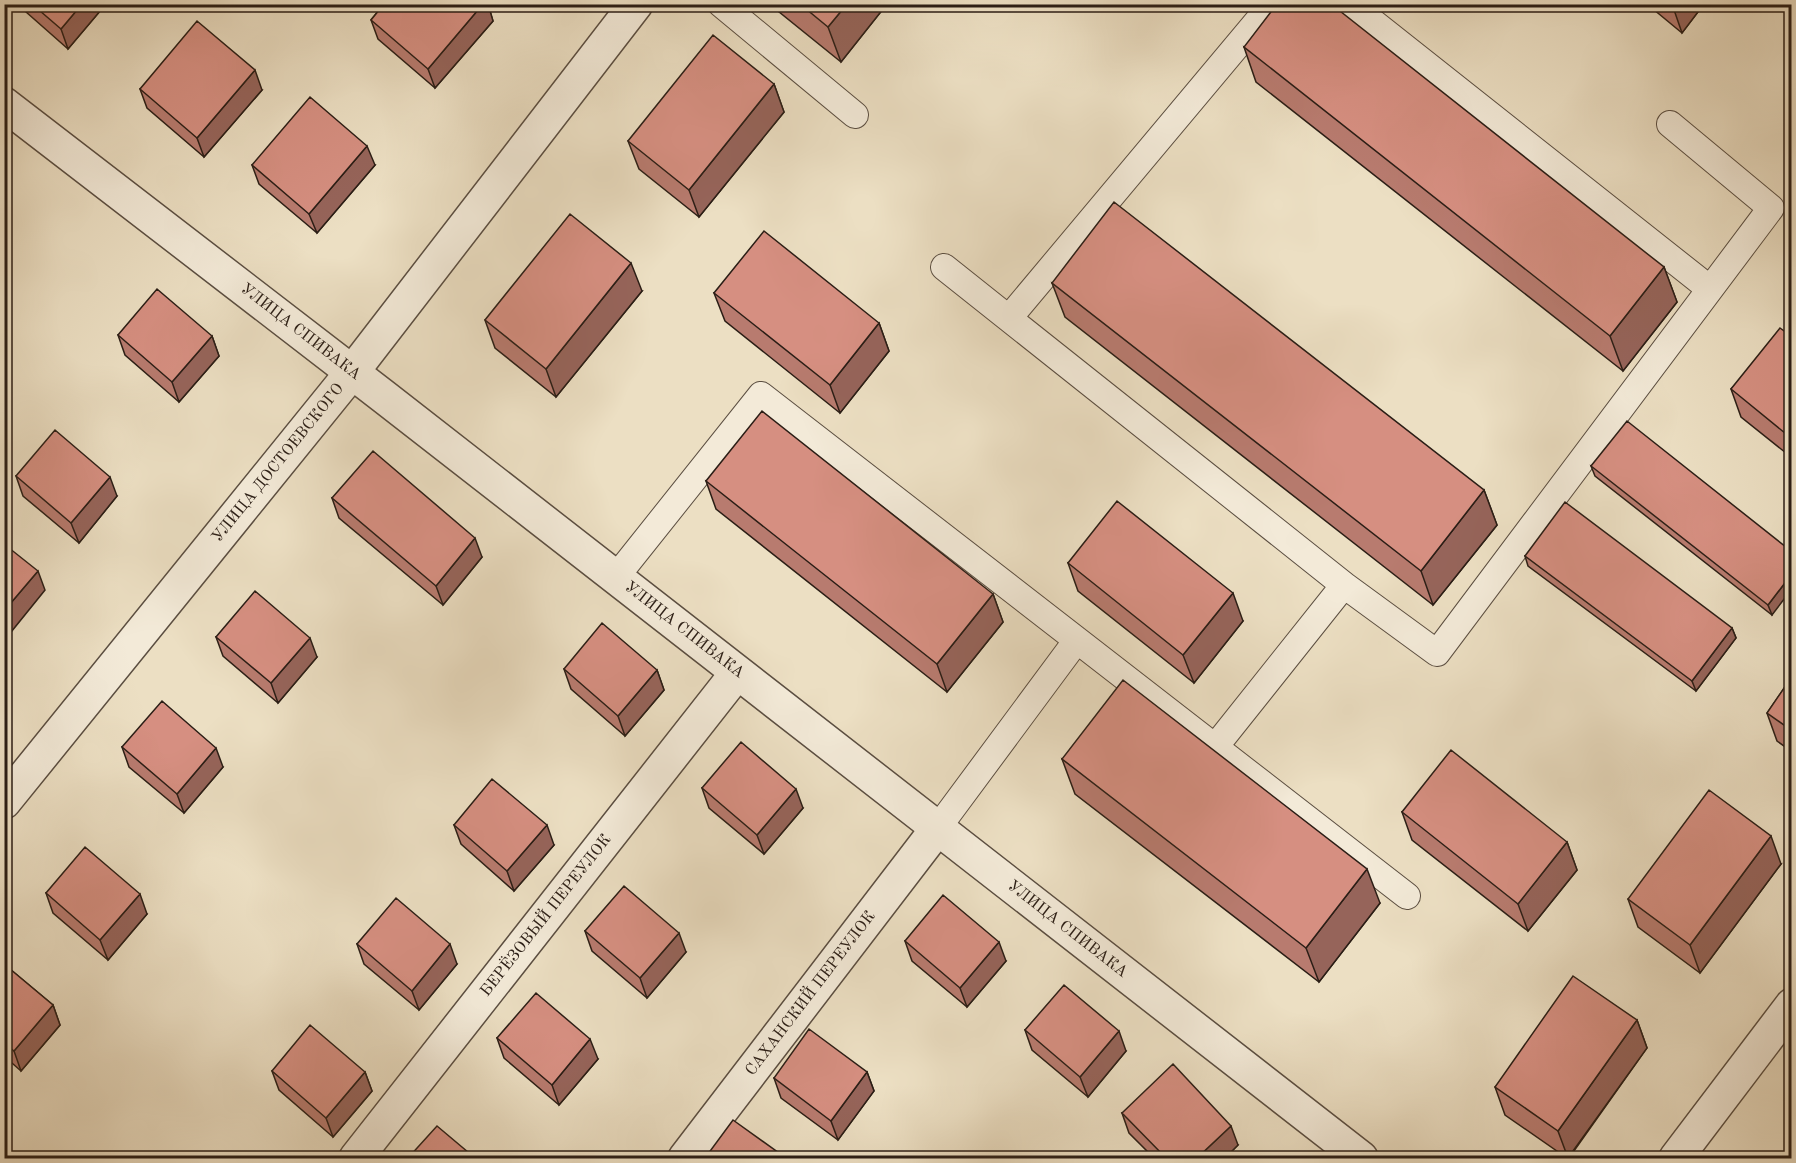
<svg xmlns="http://www.w3.org/2000/svg" width="1796" height="1163" font-family="'Old Standard TT',serif">
  <style>
    .lines { fill: none; stroke-linecap: round; stroke-linejoin: round }
    .service-casing { stroke: #5b4e41; stroke-width: 28 }
    .minor-casing { stroke: #5b4e41; stroke-width: 36 }
    .tertiary-casing { stroke: #5b4e41; stroke-width: 36 }
    .service { stroke: #f3ead8; stroke-width: 26 }
    .minor { stroke: #f3ead8; stroke-width: 33 }
    .tertiary { stroke: #f3ead8; stroke-width: 33 }
    .wall { fill: #b87b6f; stroke: #2b1e16; stroke-width: 1.5 }
    .shaded-wall { fill: #96645a; stroke: #2b1e16; stroke-width: 1.5 }
    .building { fill: #d68f81; stroke: #2b1e16; stroke-width: 1.5 }
    .labels { text-anchor: middle; dominant-baseline: central; stroke-width: 5; stroke-linejoin: round; paint-order: stroke }
    .street-label { font-size: 16px; fill: #2b1e16; stroke: #f3ead8 }
  </style>
  <rect width="100%" height="100%" fill="#ecdfc3"/>
  <filter id="stains"><feTurbulence type="fractalNoise" baseFrequency=".00333" numOctaves="4"/><feColorMatrix values="0 0 0 0 .2 0 0 0 0 .09 0 0 0 0 .02 0 0 0 .5 -.17"/></filter>
  <radialGradient id="worn" r=".72"><stop offset=".6" stop-color="#630" stop-opacity="0"/><stop offset="1" stop-color="#630" stop-opacity=".3"/></radialGradient>
  <g class="lines">
    <defs>
      <path id="service" d="M 721,4 L 855,115
        M 1350,4 L 1710,289
        M 944,267 L 1344,585 L 1437,653 L 1771,208 L 1670,124
        M 1009,318 L 1272,4
        M 616,577 L 761,395 L 1407,896
        M 1215,747 L 1344,585
        M 937,829 L 1077,640"/>
      <g id="minor">
        <path id="s1" d="M 4,802 L 353,371 L 636,4"/>
        <path id="s2" d="M 356,1158 L 737,673"/>
        <path id="s3" d="M 685,1158 L 937,829"/>
        <path d="M 1676,1158 L 1792,1005"/>
      </g>
      <g id="tertiary">
        <path id="s4" d="M 4,104 C 459,452 909,807 1361,1158"/>
      </g>
    </defs>
    <use href="#service" class="service-casing"/>
    <use href="#minor" class="minor-casing"/>
    <use href="#tertiary" class="tertiary-casing"/>
    <use href="#service" class="service"/>
    <use href="#minor" class="minor"/>
    <use href="#tertiary" class="tertiary"/>
  </g>
  <path class="wall" d="M 17,4 L 106,4 L 68,49 Z
    M 384,4 L 488,4 L 493,21 L 435,88 L 378,39 L 371,20 Z
    M 772,4 L 887,4 L 841,62 L 773,7 Z
    M 1647,4 L 1704,4 L 1682,33 Z
    M 1244,47 L 1664,267 L 1677,302 L 1623,371 L 1256,82 Z
    M 774,84 L 784,112 L 699,217 L 639,169 L 628,141 Z
    M 140,89 L 262,90 L 204,157 L 147,108 Z
    M 252,165 L 375,165 L 317,233 L 259,184 Z
    M 1052,283 L 1484,490 L 1497,525 L 1433,605 L 1065,317 Z
    M 642,291 L 556,397 L 495,348 L 485,320 Z
    M 714,293 L 879,323 L 889,351 L 840,413 L 725,321 Z
    M 118,335 L 212,336 L 219,356 L 179,402 L 125,355 Z
    M 1791,336 L 1791,457 L 1741,417 L 1731,389 Z
    M 1591,466 L 1791,551 L 1772,615 L 1595,476 Z
    M 16,476 L 117,496 L 79,543 L 23,496 Z
    M 706,481 L 993,594 L 1003,622 L 947,692 L 716,509 Z
    M 332,498 L 482,557 L 443,605 L 339,518 Z
    M 1525,556 L 1732,628 L 1736,638 L 1696,691 L 1528,566 Z
    M 1068,563 L 1243,621 L 1194,683 L 1078,591 Z
    M 216,637 L 317,657 L 278,703 L 223,656 Z
    M 564,669 L 657,670 L 664,690 L 625,736 L 571,689 Z
    M 1791,678 L 1791,751 L 1777,741 L 1767,713 Z
    M 122,747 L 223,767 L 184,813 L 129,767 Z
    M 1062,759 L 1380,903 L 1319,982 L 1075,794 Z
    M 702,788 L 803,808 L 764,854 L 709,808 Z
    M 1402,812 L 1567,842 L 1577,870 L 1528,931 L 1412,840 Z
    M 454,825 L 554,845 L 514,891 L 461,844 Z
    M 1781,864 L 1700,973 L 1638,927 L 1628,899 Z
    M 46,893 L 147,914 L 108,960 L 53,913 Z
    M 585,931 L 686,952 L 647,998 L 592,951 Z
    M 905,941 L 1006,961 L 967,1007 L 912,961 Z
    M 357,944 L 457,964 L 419,1010 L 364,964 Z
    M 4,964 L 53,1005 L 60,1025 L 21,1071 L 4,1056 Z
    M 1637,1020 L 1647,1048 L 1569,1158 L 1567,1158 L 1505,1115 L 1495,1087 Z
    M 1025,1030 L 1126,1051 L 1088,1097 L 1032,1050 Z
    M 497,1038 L 598,1059 L 559,1105 L 504,1058 Z
    M 272,1071 L 365,1072 L 372,1091 L 333,1137 L 279,1090 Z
    M 867,1072 L 874,1091 L 838,1140 L 781,1098 L 774,1078 Z
    M 1122,1113 L 1238,1145 L 1225,1158 L 1154,1158 L 1129,1133 Z"/>
  <path class="shaded-wall" d="M 82,4 L 106,4 L 68,49 L 61,29 Z
    M 483,4 L 488,4 L 493,21 L 435,88 L 428,69 Z
    M 847,4 L 887,4 L 841,62 L 828,27 Z
    M 1672,4 L 1704,4 L 1682,33 Z
    M 255,70 L 262,90 L 204,157 L 197,138 Z
    M 774,84 L 784,112 L 699,217 L 689,190 Z
    M 367,146 L 375,165 L 317,233 L 309,214 Z
    M 631,263 L 642,291 L 556,397 L 546,369 Z
    M 1664,267 L 1677,302 L 1623,371 L 1610,336 Z
    M 879,323 L 889,351 L 840,413 L 830,385 Z
    M 212,336 L 219,356 L 179,402 L 172,382 Z
    M 110,477 L 117,496 L 79,543 L 71,523 Z
    M 1484,490 L 1497,525 L 1433,605 L 1421,571 Z
    M 475,538 L 482,557 L 443,605 L 436,586 Z
    M 38,571 L 45,590 L 7,637 L 4,631 L 4,611 Z
    M 1791,575 L 1791,590 L 1772,615 L 1768,605 Z
    M 1233,593 L 1243,621 L 1194,683 L 1183,655 Z
    M 993,594 L 1003,622 L 947,692 L 937,664 Z
    M 1732,628 L 1736,638 L 1696,691 L 1692,681 Z
    M 310,638 L 317,657 L 278,703 L 271,683 Z
    M 657,670 L 664,690 L 625,736 L 618,716 Z
    M 216,748 L 223,767 L 184,813 L 177,794 Z
    M 796,789 L 803,808 L 764,854 L 757,835 Z
    M 547,825 L 554,845 L 514,891 L 507,871 Z
    M 1771,836 L 1781,864 L 1700,973 L 1690,945 Z
    M 1567,842 L 1577,870 L 1528,931 L 1518,904 Z
    M 1367,869 L 1380,903 L 1319,982 L 1306,948 Z
    M 140,894 L 147,914 L 108,960 L 100,940 Z
    M 679,933 L 686,952 L 647,998 L 640,978 Z
    M 999,942 L 1006,961 L 967,1007 L 960,988 Z
    M 450,944 L 457,964 L 419,1010 L 412,991 Z
    M 53,1005 L 60,1025 L 21,1071 L 14,1051 Z
    M 1637,1020 L 1647,1048 L 1568,1158 L 1558,1131 Z
    M 1119,1031 L 1126,1051 L 1088,1097 L 1080,1077 Z
    M 590,1039 L 598,1059 L 559,1105 L 552,1085 Z
    M 365,1072 L 372,1091 L 333,1137 L 326,1118 Z
    M 867,1072 L 874,1091 L 838,1140 L 831,1121 Z
    M 1231,1126 L 1238,1145 L 1225,1158 L 1197,1158 Z"/>
  <path class="building" d="M 32,4 L 82,4 L 61,29 Z
    M 384,4 L 483,4 L 428,69 L 371,20 Z
    M 800,4 L 847,4 L 828,27 Z
    M 1277,4 L 1331,4 L 1664,267 L 1610,336 L 1244,47 Z
    M 197,21 L 255,70 L 197,138 L 140,89 Z
    M 713,35 L 774,84 L 689,190 L 628,141 Z
    M 310,97 L 367,146 L 309,214 L 252,165 Z
    M 1114,202 L 1484,490 L 1421,571 L 1052,283 Z
    M 570,214 L 631,263 L 546,369 L 485,320 Z
    M 764,231 L 879,323 L 830,385 L 714,293 Z
    M 157,289 L 212,336 L 172,382 L 118,335 Z
    M 1780,328 L 1791,336 L 1791,438 L 1731,389 Z
    M 762,411 L 993,594 L 937,664 L 706,481 Z
    M 1627,421 L 1791,551 L 1791,575 L 1768,605 L 1591,466 Z
    M 55,430 L 110,477 L 71,523 L 16,476 Z
    M 373,451 L 475,538 L 436,586 L 332,498 Z
    M 1117,501 L 1233,593 L 1183,655 L 1068,563 Z
    M 1565,502 L 1732,628 L 1692,681 L 1525,556 Z
    M 4,544 L 38,571 L 4,611 Z
    M 255,591 L 310,638 L 271,683 L 216,637 Z
    M 602,623 L 657,670 L 618,716 L 564,669 Z
    M 1791,678 L 1791,730 L 1767,713 Z
    M 1123,680 L 1367,869 L 1306,948 L 1062,759 Z
    M 162,701 L 216,748 L 177,794 L 122,747 Z
    M 741,742 L 796,789 L 757,835 L 702,788 Z
    M 1451,750 L 1567,842 L 1518,904 L 1402,812 Z
    M 492,779 L 547,825 L 507,871 L 454,825 Z
    M 1709,790 L 1771,836 L 1690,945 L 1628,899 Z
    M 85,847 L 140,894 L 100,940 L 46,893 Z
    M 624,886 L 679,933 L 640,978 L 585,931 Z
    M 943,895 L 999,942 L 960,988 L 905,941 Z
    M 396,898 L 450,944 L 412,991 L 357,944 Z
    M 4,964 L 53,1005 L 14,1051 L 4,1043 Z
    M 1573,976 L 1637,1020 L 1558,1131 L 1495,1087 Z
    M 1064,985 L 1119,1031 L 1080,1077 L 1025,1030 Z
    M 536,993 L 590,1039 L 552,1085 L 497,1038 Z
    M 310,1025 L 365,1072 L 326,1118 L 272,1071 Z
    M 809,1029 L 867,1072 L 831,1121 L 774,1078 Z
    M 1173,1064 L 1231,1126 L 1197,1158 L 1166,1158 L 1122,1113 Z
    M 733,1120 L 786,1158 L 705,1158 Z
    M 437,1126 L 475,1158 L 408,1158 Z"/>
  <g class="labels">
    <g class="street-label">
      <text stroke="none"><textPath href="#s4" startOffset="374">УЛИЦА СПИВАКА</textPath></text>
      <text stroke="none"><textPath href="#s1" startOffset="436">УЛИЦА ДОСТОЕВСКОГО</textPath></text>
      <text stroke="none"><textPath href="#s4" startOffset="860">УЛИЦА СПИВАКА</textPath></text>
      <text stroke="none"><textPath href="#s2" startOffset="308">БЕРЁЗОВЫЙ ПЕРЕУЛОК</textPath></text>
      <text stroke="none"><textPath href="#s4" startOffset="1346">УЛИЦА СПИВАКА</textPath></text>
      <text stroke="none"><textPath href="#s3" startOffset="207">САХАНСКИЙ ПЕРЕУЛОК</textPath></text>
    </g>
  </g>
  <rect width="1796" height="1163" fill="none" stroke="#ecdfc3" stroke-width="24"/>
  <rect x="6" y="6" width="1784" height="1151" fill="none" stroke="#2b1e16" stroke-width="3"/>
  <rect x="12" y="12" width="1772" height="1139" fill="none" stroke="#2b1e16" stroke-width="1.5"/>
  <rect width="100%" height="100%" filter="url(#stains)"/>
  <rect width="100%" height="100%" fill="url(#worn)"/>
</svg>
